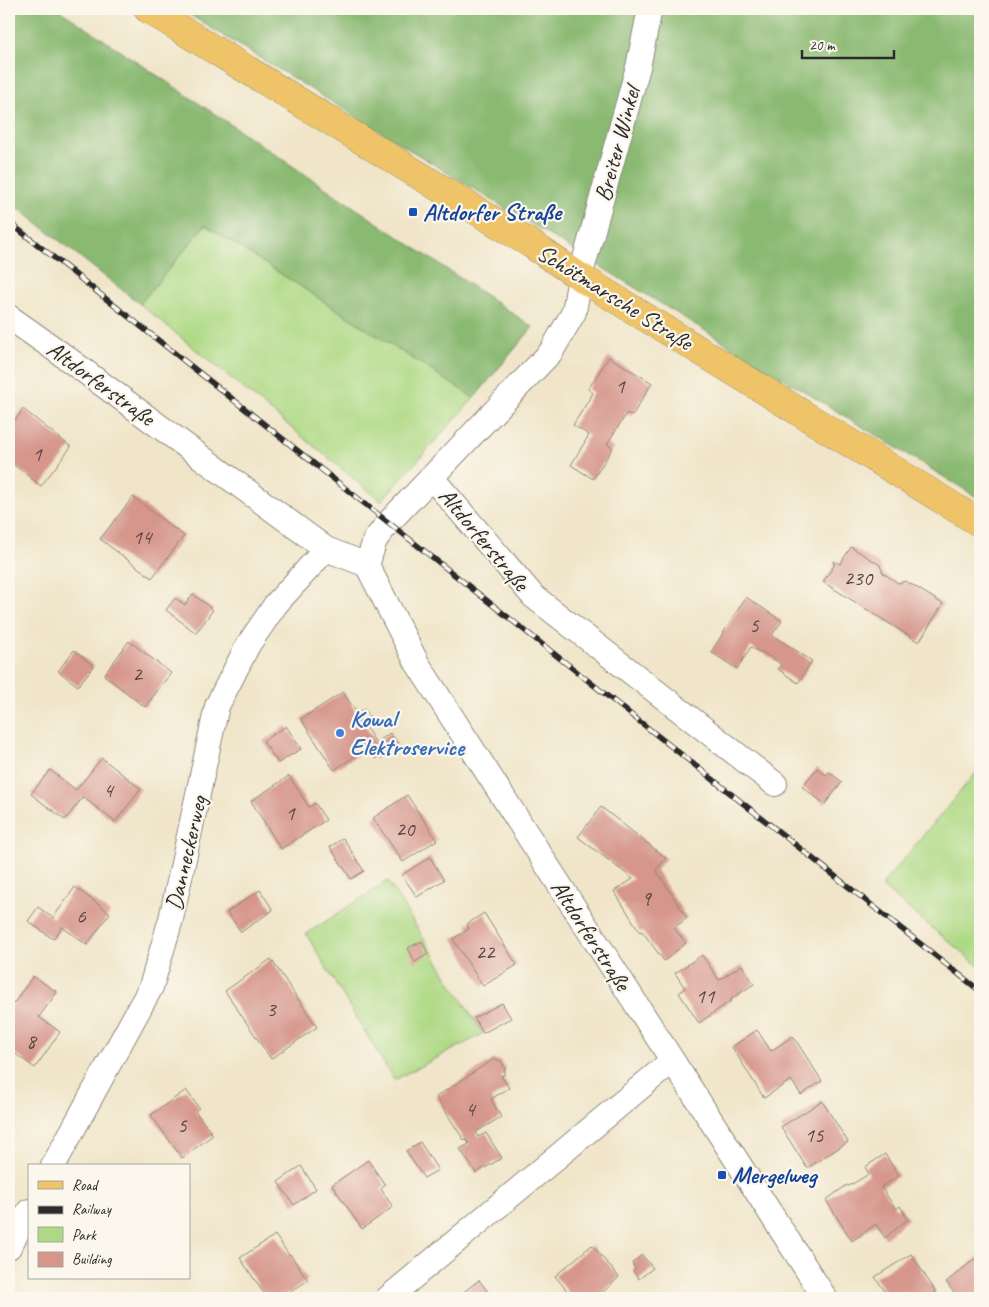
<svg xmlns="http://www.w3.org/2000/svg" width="989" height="1307" font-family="Caveat,sans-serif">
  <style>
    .green { fill: #add984; stroke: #6c8258 }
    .forest { fill: #8ab972; stroke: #5a724e }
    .building { fill: #d6968c }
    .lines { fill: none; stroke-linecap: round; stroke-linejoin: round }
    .street-casing { stroke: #8e887a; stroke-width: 26 }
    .primary-casing { stroke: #8e887a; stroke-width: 29 }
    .street { stroke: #fff; stroke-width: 24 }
    .primary { stroke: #efc469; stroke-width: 28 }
    .rail-casing { stroke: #2b2b2b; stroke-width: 5.5 }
    .rail { stroke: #fbf7ec; stroke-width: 4; stroke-dasharray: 11; stroke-linecap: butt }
    .transit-dot { fill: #1a4fb4; stroke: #fbf7ec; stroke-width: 2 }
    .shop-dot { fill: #3f7fe0; stroke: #fbf7ec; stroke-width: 2 }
    .labels { text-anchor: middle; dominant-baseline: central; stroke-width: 4.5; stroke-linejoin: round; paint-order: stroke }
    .number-label { font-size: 21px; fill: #564643 }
    .street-label { font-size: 24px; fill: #2b2b2b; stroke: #fbf7ec }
    .transit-label { font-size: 24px; font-weight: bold; fill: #164399; stroke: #fbf7ec; text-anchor: start }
    .shop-label { font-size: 24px; font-weight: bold; fill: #366cbe; stroke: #fbf7ec; text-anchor: start }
  </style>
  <rect width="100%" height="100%" fill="#fbf7ec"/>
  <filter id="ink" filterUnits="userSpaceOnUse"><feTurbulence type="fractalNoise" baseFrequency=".02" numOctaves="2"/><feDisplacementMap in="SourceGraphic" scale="10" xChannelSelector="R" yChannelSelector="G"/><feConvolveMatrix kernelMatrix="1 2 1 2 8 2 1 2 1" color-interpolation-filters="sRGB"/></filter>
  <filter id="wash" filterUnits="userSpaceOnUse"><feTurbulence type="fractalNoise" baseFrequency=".0096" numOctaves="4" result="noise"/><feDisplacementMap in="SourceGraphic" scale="20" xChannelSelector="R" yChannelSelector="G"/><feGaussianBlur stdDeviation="1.12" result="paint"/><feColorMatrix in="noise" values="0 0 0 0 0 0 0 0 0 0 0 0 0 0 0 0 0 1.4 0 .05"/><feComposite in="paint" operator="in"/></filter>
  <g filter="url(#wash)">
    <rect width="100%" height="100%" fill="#f0e5c9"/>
    <path class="green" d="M 205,225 L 474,398 L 381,501 L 140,304 Z
      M 980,768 L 980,967 L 881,886 Z
      M 388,881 L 483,1034 L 394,1080 L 306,934 Z"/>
    <path class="forest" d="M 9,9 L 58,9 L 533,327 L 474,398 L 205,225 L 140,304 L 9,201 Z
      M 180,9 L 980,9 L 980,499 Z"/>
    <g id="blocks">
      <path class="building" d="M 609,357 L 652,383 L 632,416 L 627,413 L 607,444 L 613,448 L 593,479 L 571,465 L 589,435 L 573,425 L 593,393 L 588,389 Z
        M 23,409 L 71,447 L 41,486 L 9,461 L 9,428 L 11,421 L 16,419 Z
        M 133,497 L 184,536 L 152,578 L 100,539 Z
        M 851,547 L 880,565 L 883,573 L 898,583 L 906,581 L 943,604 L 919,642 L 823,582 L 835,564 L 833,563 L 834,561 L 840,564 Z
        M 193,594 L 213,610 L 196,633 L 166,610 L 175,598 L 185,605 Z
        M 746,597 L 782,621 L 772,635 L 812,661 L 798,683 L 778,669 L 781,664 L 762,652 L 761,653 L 751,647 L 737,669 L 711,652 Z
        M 129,641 L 171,673 L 145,707 L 104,675 Z
        M 74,650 L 94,666 L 78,686 L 58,671 Z
        M 343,692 L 357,713 L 364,709 L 370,718 L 363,723 L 376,743 L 390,733 L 397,745 L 375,759 L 368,748 L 334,770 L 301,719 Z
        M 286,726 L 301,749 L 278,763 L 263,741 Z
        M 102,758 L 141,789 L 115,822 L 83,797 L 65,820 L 31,794 L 50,770 L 76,790 Z
        M 817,768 L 826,775 L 829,772 L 842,782 L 825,804 L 802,787 Z
        M 289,776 L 309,807 L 315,803 L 326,820 L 281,849 L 251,801 Z
        M 407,795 L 437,840 L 403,862 L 373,818 Z
        M 601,807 L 666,858 L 656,870 L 687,918 L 674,928 L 686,943 L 664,961 L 642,931 L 640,932 L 614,891 L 633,879 L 578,837 Z
        M 343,838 L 364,871 L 351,879 L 330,847 Z
        M 430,857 L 444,880 L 417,897 L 402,875 Z
        M 75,887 L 110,913 L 87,945 L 62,927 L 53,939 L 28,921 L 38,907 L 53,918 Z
        M 260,890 L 273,910 L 241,932 L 227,912 Z
        M 484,913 L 517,965 L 483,986 L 453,939 L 469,929 L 467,924 Z
        M 422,941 L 428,954 L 415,962 L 408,948 Z
        M 702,955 L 719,980 L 742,965 L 754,984 L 731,999 L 732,1000 L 699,1023 L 679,993 L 685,988 L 675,973 Z
        M 271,959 L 317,1027 L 271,1059 L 225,991 Z
        M 33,976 L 57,992 L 39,1017 L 60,1032 L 35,1068 L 9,1049 L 9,1010 Z
        M 502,1003 L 511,1018 L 483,1033 L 474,1018 Z
        M 757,1030 L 771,1051 L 793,1036 L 822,1081 L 801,1095 L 791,1080 L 764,1098 L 732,1047 Z
        M 494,1059 L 501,1061 L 505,1068 L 504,1075 L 501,1076 L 509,1088 L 491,1099 L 501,1117 L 476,1132 L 478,1137 L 486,1133 L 502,1158 L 476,1173 L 460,1149 L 469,1144 L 466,1139 L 464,1140 L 436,1097 Z
        M 186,1090 L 199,1108 L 195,1111 L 213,1135 L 182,1158 L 151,1115 Z
        M 822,1101 L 848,1142 L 807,1168 L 781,1127 Z
        M 420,1142 L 438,1170 L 424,1178 L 406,1151 Z
        M 885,1154 L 899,1176 L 881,1187 L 896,1209 L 900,1206 L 908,1219 L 885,1238 L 876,1224 L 852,1241 L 826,1200 L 847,1185 L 849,1186 L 869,1174 L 865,1167 Z
        M 368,1160 L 385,1185 L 381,1189 L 393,1207 L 362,1229 L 332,1185 Z
        M 301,1166 L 316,1189 L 294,1205 L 278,1182 Z
        M 275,1235 L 289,1255 L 290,1254 L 308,1280 L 282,1298 L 267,1298 L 240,1258 Z
        M 592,1245 L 619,1277 L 597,1298 L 573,1298 L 555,1276 Z
        M 911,1254 L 936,1292 L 927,1298 L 896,1298 L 892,1292 L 887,1294 L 875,1277 Z
        M 642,1255 L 653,1268 L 639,1279 L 633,1271 L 635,1268 L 632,1263 Z
        M 980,1255 L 980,1298 L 958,1298 L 946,1282 Z
        M 479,1280 L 491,1296 L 487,1298 L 456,1298 Z"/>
    </g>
  </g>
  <g filter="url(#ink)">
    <use href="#blocks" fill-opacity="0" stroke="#8e887a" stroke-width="1"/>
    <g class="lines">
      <defs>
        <path id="street" d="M 9,317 L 53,348 L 326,549 L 367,565 L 417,663 L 825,1298
          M 431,477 L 533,596 L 775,784
          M 367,565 L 375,540 L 388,523 L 551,352 L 574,312 L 580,277 L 638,67 L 650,9
          M 53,1166 L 151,987 L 171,919 L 217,706 L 248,645 L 276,604 L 326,549
          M 9,1247 L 29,1211
          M 388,1298 L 672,1061"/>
        <path id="primary" d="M 148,9 L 531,244 L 580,277 L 980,523"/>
      </defs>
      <use href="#street" class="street-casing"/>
      <use href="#primary" class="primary-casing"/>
      <use href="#street" class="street"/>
      <use href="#primary" class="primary"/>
      <defs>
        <path id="rail" d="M 9,222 L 980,991"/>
      </defs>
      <use href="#rail" class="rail-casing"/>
      <use href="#rail" class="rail"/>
    </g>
  </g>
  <g class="transit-dot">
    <rect x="408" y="207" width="10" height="10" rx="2.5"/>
    <rect x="717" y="1170" width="10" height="10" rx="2.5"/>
  </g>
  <circle class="shop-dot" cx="340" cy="733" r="5"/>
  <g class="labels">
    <g class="number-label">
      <text x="620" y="386">1</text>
      <text x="37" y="454">1</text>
      <text x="142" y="537">14</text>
      <text x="858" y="578">230</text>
      <text x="754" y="625">5</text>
      <text x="137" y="674">2</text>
      <text x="108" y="790">4</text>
      <text x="290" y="813">1</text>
      <text x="405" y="829">20</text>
      <text x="646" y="898">9</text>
      <text x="81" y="916">6</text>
      <text x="485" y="952">22</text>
      <text x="705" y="996">11</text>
      <text x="271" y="1009">3</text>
      <text x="31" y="1041">8</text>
      <text x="470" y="1109">4</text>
      <text x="182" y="1125">5</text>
      <text x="814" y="1135">15</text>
    </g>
    <g class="street-label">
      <text transform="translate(617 144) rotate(-75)">Breiter Winkel</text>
      <text transform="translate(615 297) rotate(32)">Schötmarsche Straße</text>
      <text transform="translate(101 383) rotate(36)">Altdorferstraße</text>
      <text transform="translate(484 539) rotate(50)">Altdorferstraße</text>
      <text transform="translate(186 853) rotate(-77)">Danneckerweg</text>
      <text transform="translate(591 935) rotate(57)">Altdorferstraße</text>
    </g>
    <g class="transit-label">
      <text x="423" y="212">Altdorfer Straße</text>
      <text x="732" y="1175">Mergelweg</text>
    </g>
    <g class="shop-label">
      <text x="350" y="719">Kowal<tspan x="350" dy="28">Elektroservice</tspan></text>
    </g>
  </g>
  <rect width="989" height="1307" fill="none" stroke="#fbf7ec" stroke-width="30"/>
  <rect x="28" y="1164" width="162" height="115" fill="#fbf7ec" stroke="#a8a59f"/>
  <rect x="38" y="1181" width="25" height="8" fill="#efc469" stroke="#a8a59f"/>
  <text x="72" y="1190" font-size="15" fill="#2b2b2b">Road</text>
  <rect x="38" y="1206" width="25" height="8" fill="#2b2b2b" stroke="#a8a59f"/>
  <text x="72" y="1214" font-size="15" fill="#2b2b2b">Railway</text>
  <rect x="38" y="1227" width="25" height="15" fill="#add984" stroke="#a8a59f"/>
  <text x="72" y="1240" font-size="15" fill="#2b2b2b">Park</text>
  <rect x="38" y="1252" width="25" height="15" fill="#d6968c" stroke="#a8a59f"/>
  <text x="72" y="1264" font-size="15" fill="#2b2b2b">Building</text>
  <path d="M802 50v8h92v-8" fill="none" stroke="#2b2b2b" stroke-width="2.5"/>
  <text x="809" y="50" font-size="15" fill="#2b2b2b" stroke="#fbf7ec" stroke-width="4" paint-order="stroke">20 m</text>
</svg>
